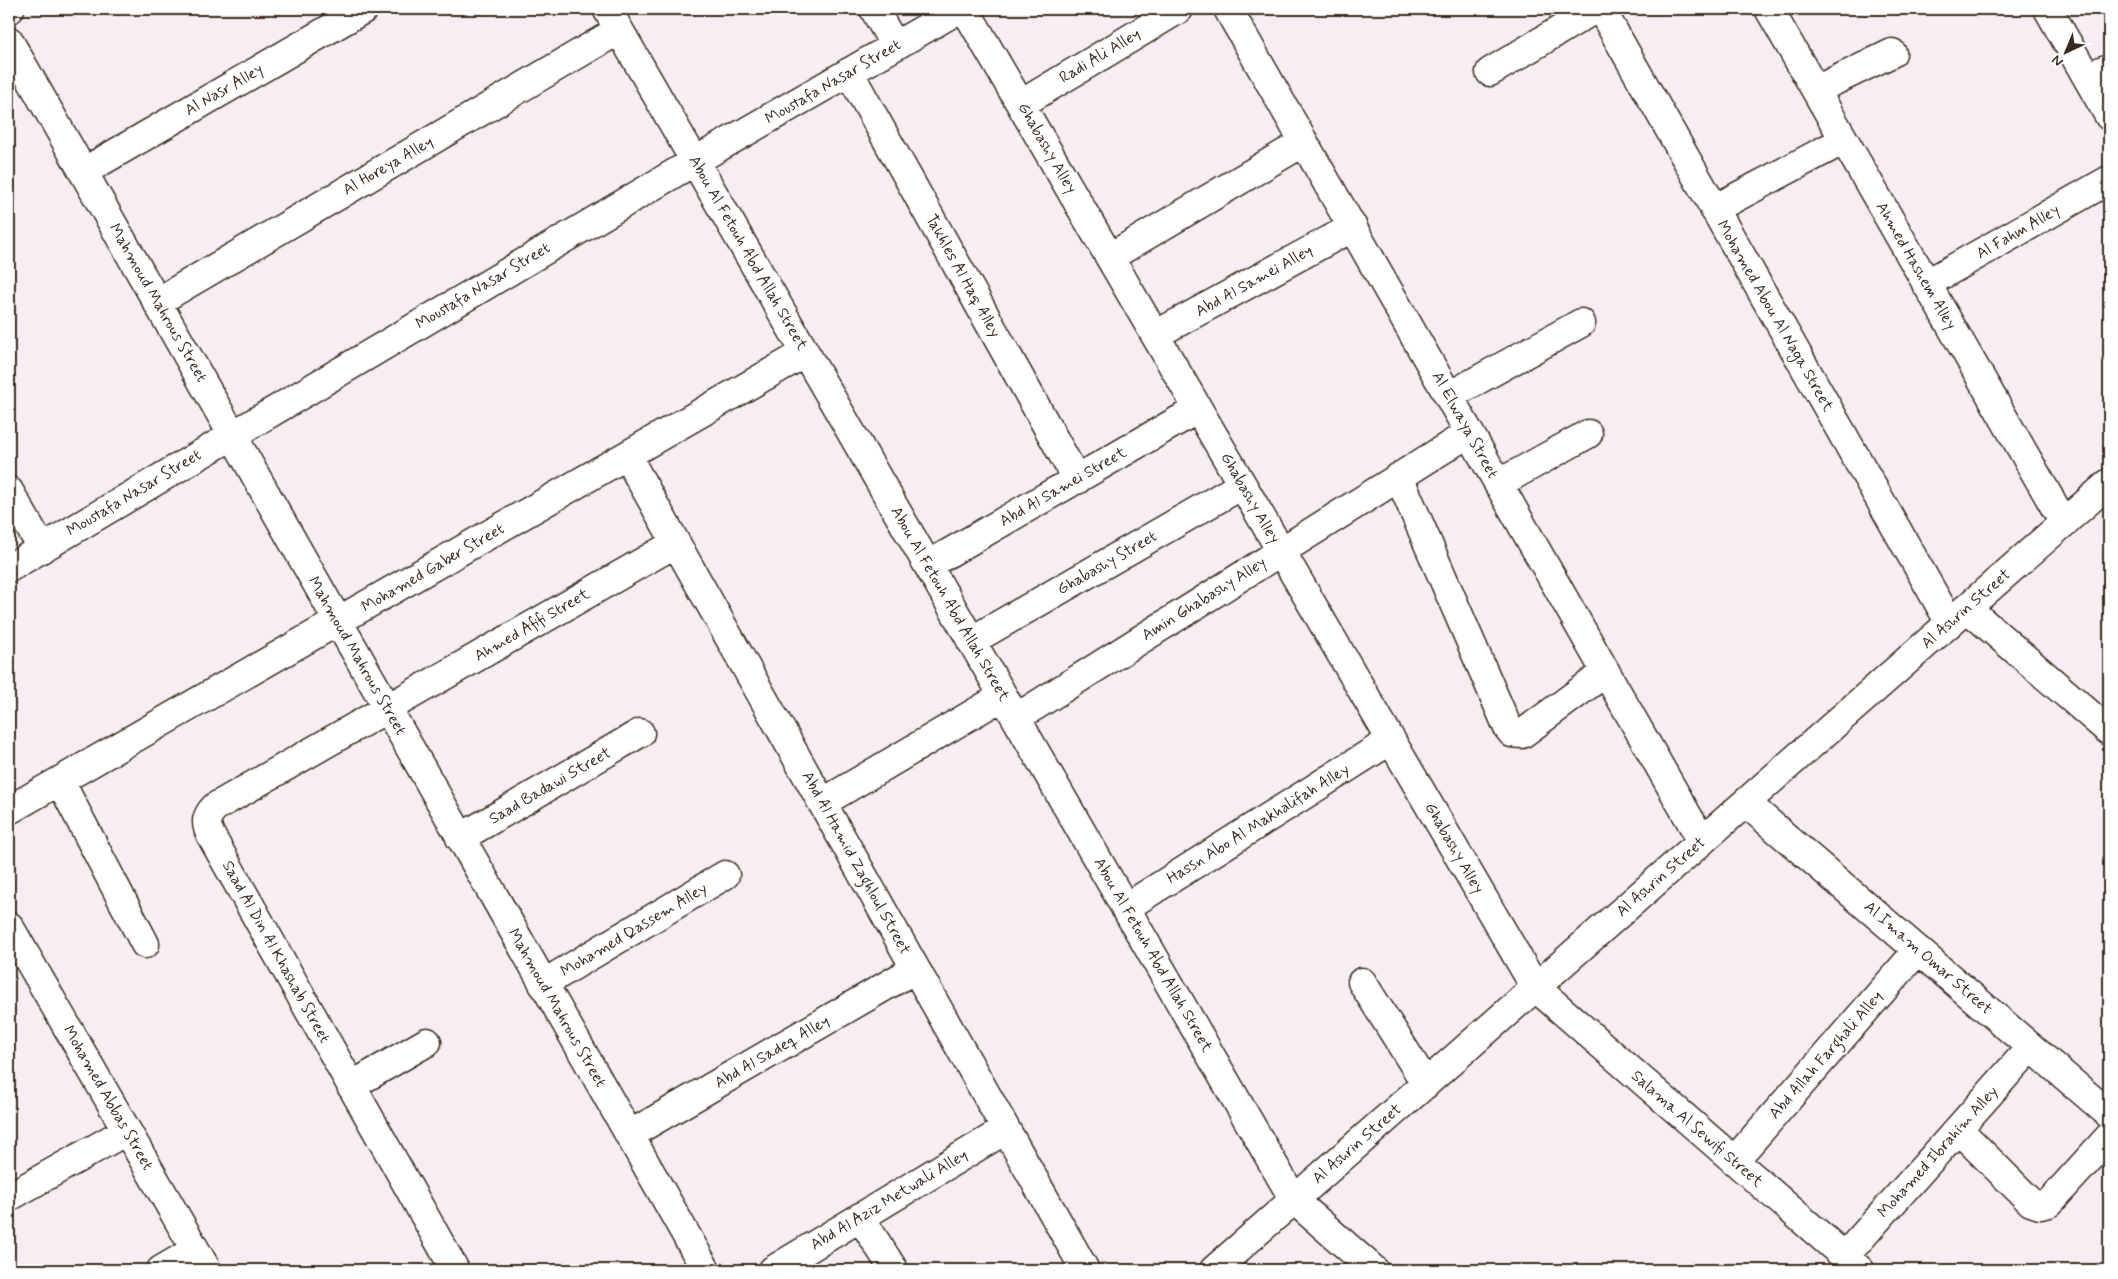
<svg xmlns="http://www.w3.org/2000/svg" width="2118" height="1279" font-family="Mynerve,sans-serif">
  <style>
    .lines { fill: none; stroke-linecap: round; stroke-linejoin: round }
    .minor-casing { stroke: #3b2a1e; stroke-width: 31 }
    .major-casing { stroke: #3b2a1e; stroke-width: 31 }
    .minor { stroke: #fff; stroke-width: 28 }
    .major { stroke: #fff; stroke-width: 28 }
    .labels { text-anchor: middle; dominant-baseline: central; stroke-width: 5; stroke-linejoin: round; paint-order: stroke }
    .street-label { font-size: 16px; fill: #3b2a1e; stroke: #fff }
  </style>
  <rect width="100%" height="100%" fill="#f7edf2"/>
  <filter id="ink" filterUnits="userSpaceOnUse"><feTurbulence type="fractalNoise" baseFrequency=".02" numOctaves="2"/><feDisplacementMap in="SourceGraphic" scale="10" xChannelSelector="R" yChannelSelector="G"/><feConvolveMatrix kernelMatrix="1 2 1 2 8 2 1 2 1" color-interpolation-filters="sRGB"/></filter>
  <g filter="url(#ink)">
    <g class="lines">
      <defs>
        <path id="minor" d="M 9,9 L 10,9
          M 607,9 L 1294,1200 L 1374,1270
          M 874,9 L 895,46
          M 965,9 L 1535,987 L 1860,1270
          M 1228,9 L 1702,841
          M 1601,9 L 1950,623
          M 1769,9 L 2064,523
          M 2048,9 L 2109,116
          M 9,41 L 706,1270
          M 849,72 L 1077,480
          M 1490,72 L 1595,9
          M 2087,76 L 2109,68
          M 1816,90 L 1892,53
          M 1021,104 L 1179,9
          M 83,172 L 364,9
          M 1714,209 L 1844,140
          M 1110,257 L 1304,142
          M 1926,284 L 2109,180
          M 157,302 L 619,30
          M 1155,335 L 1353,227
          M 1449,396 L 1581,323
          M 627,456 L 1085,1270
          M 1399,477 L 1508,728 L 1512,733 L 1522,734 L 1606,672
          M 1498,484 L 1588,434
          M 9,491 L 42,548
          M 928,565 L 1198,409
          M 9,568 L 695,161 L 959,9
          M 1967,608 L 2109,731
          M 971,641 L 1242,485
          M 1016,718 L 1469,433
          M 60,781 L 145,944
          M 822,803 L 1003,696
          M 1746,803 L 2109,1114
          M 9,810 L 805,353
          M 460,838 L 640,733
          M 1125,908 L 1391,740
          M 9,926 L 207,1270
          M 1362,982 L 1426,1084
          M 543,984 L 725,875
          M 351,1086 L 427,1042
          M 1958,1129 L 2031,1202 L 2040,1205 L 2049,1203 L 2109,1137
          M 629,1135 L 915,969
          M 1734,1161 L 1918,950
          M 9,1197 L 126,1131
          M 860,1217 L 894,1270
          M 1844,1257 L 2031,1047
          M 161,1270 L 195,1250
          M 455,1270 L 210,834 C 205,822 206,816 215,807 L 676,543
          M 773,1270 L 1005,1130"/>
        <path id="major" d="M 1214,1270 L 2109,483"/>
      </defs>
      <use href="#minor" class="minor-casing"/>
      <use href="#major" class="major-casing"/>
      <use href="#minor" class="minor"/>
      <use href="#major" class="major"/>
    </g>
  </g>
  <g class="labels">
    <g class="street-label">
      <text transform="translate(1100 56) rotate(-31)">Radi Ali Alley</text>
      <text transform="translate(833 82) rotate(-30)">Moustafa Nasar Street</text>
      <text transform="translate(224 90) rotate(-30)">Al Nasr Alley</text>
      <text transform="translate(1047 148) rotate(60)">Ghabashy Alley</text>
      <text transform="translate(388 166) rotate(-30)">Al Horeya Alley</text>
      <text transform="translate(2018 232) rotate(-30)">Al Fahm Alley</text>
      <text transform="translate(748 253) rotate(60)">Abou Al Fetouh Abd Allah Street</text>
      <text transform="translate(1916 266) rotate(60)">Ahmed Hashem Alley</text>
      <text transform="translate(963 276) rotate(61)">Takhles Al Haq Alley</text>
      <text transform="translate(1254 281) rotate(-29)">Abd Al Samei Alley</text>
      <text transform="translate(483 286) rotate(-31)">Moustafa Nasar Street</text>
      <text transform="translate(158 303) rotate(60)">Mahmoud Mahrous Street</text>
      <text transform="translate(1775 316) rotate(60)">Mohamed Abou Al Naga Street</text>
      <text transform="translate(1465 425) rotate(61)">Al Elwaya Street</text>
      <text transform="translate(1063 487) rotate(-30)">Abd Al Samei Street</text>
      <text transform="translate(134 493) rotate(-31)">Moustafa Nasar Street</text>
      <text transform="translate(1250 498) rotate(60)">Ghabashy Alley</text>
      <text transform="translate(1107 563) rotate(-30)">Ghabashy Street</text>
      <text transform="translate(433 568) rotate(-30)">Mohamed Gaber Street</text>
      <text transform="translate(1204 599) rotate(-32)">Amin Ghabashy Alley</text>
      <text transform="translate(950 604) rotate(60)">Abou Al Fetouh Abd Allah Street</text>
      <text transform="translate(1966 609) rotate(-41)">Al Ashrin Street</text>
      <text transform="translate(532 625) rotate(-30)">Ahmed Afifi Street</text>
      <text transform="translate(357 656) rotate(60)">Mahmoud Mahrous Street</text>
      <text transform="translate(550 786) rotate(-30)">Saad Badawi Street</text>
      <text transform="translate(1258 824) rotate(-32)">Hassn Abo Al Makhalifah Alley</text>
      <text transform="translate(1454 848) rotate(60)">Ghabashy Alley</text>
      <text transform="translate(856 863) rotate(61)">Abd Al Hamid Zaghloul Street</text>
      <text transform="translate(1661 877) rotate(-41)">Al Ashrin Street</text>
      <text transform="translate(634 930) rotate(-31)">Mohamed Qassem Alley</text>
      <text transform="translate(276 952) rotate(61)">Saad Al Din Al Khashab Street</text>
      <text transform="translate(1153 955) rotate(60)">Abou Al Fetouh Abd Allah Street</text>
      <text transform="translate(1928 958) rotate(41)">Al Imam Omar Street</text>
      <text transform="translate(557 1008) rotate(60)">Mahmoud Mahrous Street</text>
      <text transform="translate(772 1052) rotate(-30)">Abd Al Sadeq Alley</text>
      <text transform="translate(1826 1055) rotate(-49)">Abd Allah Farghali Alley</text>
      <text transform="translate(108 1098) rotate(60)">Mohamed Abbas Street</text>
      <text transform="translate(1697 1129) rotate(41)">Salama Al Sewifi Street</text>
      <text transform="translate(1357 1144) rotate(-41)">Al Ashrin Street</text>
      <text transform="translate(1938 1152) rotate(-48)">Mohamed Ibrahim Alley</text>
      <text transform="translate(889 1200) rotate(-31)">Abd Al Aziz Metwali Alley</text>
    </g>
  </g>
  <rect width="2118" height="1279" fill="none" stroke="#fff" stroke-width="30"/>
  <rect x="15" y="15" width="2088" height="1249" fill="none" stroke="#3b2a1e" stroke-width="2" filter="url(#ink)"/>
  <g transform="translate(2066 52) rotate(224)" stroke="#ffffff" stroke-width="4" paint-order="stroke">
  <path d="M0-4L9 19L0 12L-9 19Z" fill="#3b2a1e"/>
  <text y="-8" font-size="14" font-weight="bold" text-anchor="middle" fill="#3b2a1e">N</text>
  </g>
</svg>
